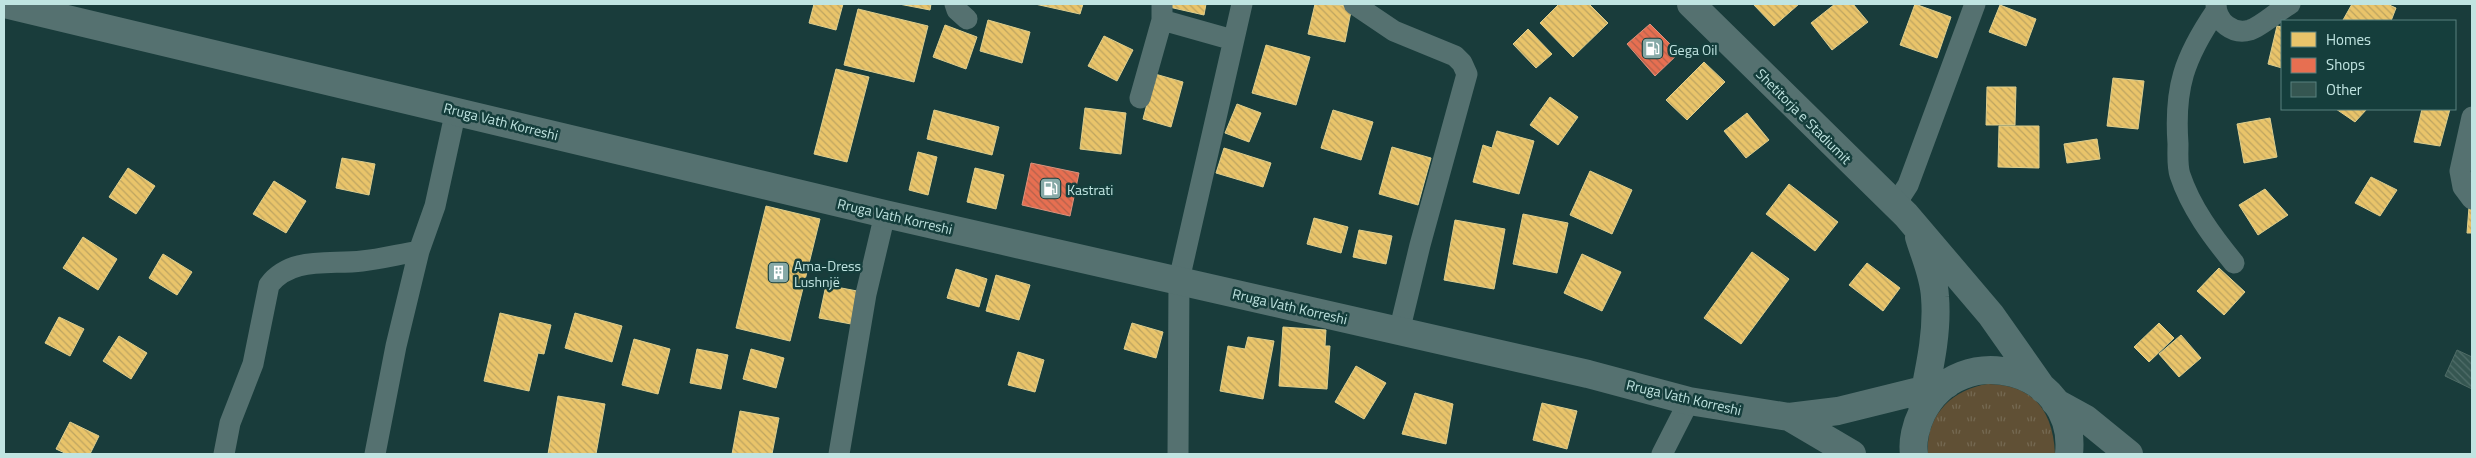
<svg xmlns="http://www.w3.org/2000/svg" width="2476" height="458" font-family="'Titillium Web',sans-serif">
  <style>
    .grass { fill: url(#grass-tufts) }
    .homes { fill: url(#homes-back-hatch); stroke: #ddce8e }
    .shops { fill: url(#shops-back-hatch); stroke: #db927c }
    .building { fill: url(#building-back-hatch); stroke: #4e6b66 }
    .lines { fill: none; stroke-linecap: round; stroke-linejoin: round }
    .street { stroke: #557170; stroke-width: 21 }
    .secondary { stroke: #557170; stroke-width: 28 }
    .labels { text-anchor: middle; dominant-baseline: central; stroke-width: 5; stroke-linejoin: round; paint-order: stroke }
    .poi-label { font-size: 14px; fill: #c0e4e1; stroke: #153e3c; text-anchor: start }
    .street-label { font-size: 14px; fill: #c0e4e1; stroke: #153e3c }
  </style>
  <defs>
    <pattern id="grass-tufts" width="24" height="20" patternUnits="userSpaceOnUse" patternTransform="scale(1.25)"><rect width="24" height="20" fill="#605035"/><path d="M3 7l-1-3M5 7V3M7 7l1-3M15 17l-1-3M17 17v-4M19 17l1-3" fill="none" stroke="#756952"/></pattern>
    <pattern id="homes-back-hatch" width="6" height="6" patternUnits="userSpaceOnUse" patternTransform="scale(1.25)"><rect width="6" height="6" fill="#e9c46a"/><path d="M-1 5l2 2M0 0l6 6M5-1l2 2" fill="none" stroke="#bda460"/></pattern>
    <pattern id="shops-back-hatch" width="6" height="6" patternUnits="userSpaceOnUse" patternTransform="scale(1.25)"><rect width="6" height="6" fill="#e76f51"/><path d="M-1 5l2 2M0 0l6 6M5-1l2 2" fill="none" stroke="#b3624d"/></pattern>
    <pattern id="building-back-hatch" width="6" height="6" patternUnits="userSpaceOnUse" patternTransform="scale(1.25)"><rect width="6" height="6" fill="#355651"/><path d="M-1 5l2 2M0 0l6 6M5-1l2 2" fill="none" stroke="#506e6a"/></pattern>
  </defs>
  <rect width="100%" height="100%" fill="#193c3b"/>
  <path class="grass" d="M 1988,384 C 2034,385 2053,411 2055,454 L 1928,454 C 1925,416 1952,389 1988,384 Z"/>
  <path class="homes" d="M 814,4 L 843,4 L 836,30 L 809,23 Z
    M 899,4 L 931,4 L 930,10 Z
    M 1035,4 L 1083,4 L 1080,14 Z
    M 1170,4 L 1206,4 L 1204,15 L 1169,7 Z
    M 1315,4 L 1352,6 L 1345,42 L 1308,34 Z
    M 1559,4 L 1589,4 L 1608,23 L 1573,57 L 1540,23 Z
    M 1753,4 L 1799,4 L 1774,26 Z
    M 1835,4 L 1853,4 L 1868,22 L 1832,50 L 1811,23 Z
    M 1915,4 L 1951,17 L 1937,58 L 1900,45 Z
    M 2352,4 L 2387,4 L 2396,8 L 2391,21 L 2343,20 Z
    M 2000,5 L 2036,19 L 2026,46 L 1989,32 Z
    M 858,9 L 928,26 L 914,82 L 844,65 Z
    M 988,20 L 1030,32 L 1022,63 L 980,51 Z
    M 945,25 L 977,37 L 966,69 L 933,57 Z
    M 2277,26 L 2282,27 L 2282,68 L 2268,64 Z
    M 1528,29 L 1552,54 L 1536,68 L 1513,44 Z
    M 1104,36 L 1133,50 L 1117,81 L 1088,66 Z
    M 1266,45 L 1310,57 L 1296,105 L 1252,93 Z
    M 1704,62 L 1725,82 L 1687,120 L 1666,100 Z
    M 836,69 L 869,77 L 847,162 L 814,154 Z
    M 1155,74 L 1183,82 L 1171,127 L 1143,119 Z
    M 2113,78 L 2144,81 L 2138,129 L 2107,126 Z
    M 1987,87 L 2016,87 L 2015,125 L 1986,125 Z
    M 1550,97 L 1578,117 L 1558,145 L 1530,125 Z
    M 1237,104 L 1261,113 L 1249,142 L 1225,133 Z
    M 1085,108 L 1126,113 L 1121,154 L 1080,149 Z
    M 2336,109 L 2367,109 L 2355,122 Z
    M 2422,109 L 2450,109 L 2440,146 L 2414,142 Z
    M 934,110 L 999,127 L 992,155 L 927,139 Z
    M 1333,110 L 1373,122 L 1361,160 L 1321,148 Z
    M 1747,113 L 1769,140 L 1746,158 L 1724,131 Z
    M 2270,118 L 2277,157 L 2244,163 L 2237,124 Z
    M 1999,126 L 2039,126 L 2039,168 L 1998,167 Z
    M 1497,131 L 1534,141 L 1519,194 L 1473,182 L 1483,145 L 1492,148 Z
    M 2097,139 L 2100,159 L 2067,163 L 2064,144 Z
    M 1392,147 L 1431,158 L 1418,205 L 1379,194 Z
    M 1224,148 L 1271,163 L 1263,187 L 1216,173 Z
    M 918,152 L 937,157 L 928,195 L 909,190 Z
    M 342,158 L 375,164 L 369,195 L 336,188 Z
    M 128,168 L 155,186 L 136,214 L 109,197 Z
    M 975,168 L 1004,175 L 996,209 L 967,202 Z
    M 1590,171 L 1632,190 L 1612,234 L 1570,215 Z
    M 2371,177 L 2397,190 L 2380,216 L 2355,203 Z
    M 274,181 L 306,201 L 286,233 L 253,214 Z
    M 1789,184 L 1838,222 L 1815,251 L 1766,214 Z
    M 2265,189 L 2288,215 L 2258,235 L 2239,205 Z
    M 766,206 L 820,219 L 790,341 L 736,328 Z
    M 2469,207 L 2472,207 L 2472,233 L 2467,233 Z
    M 1523,214 L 1568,223 L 1557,273 L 1513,264 Z
    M 1314,218 L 1348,227 L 1341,253 L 1307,244 Z
    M 1455,220 L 1505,229 L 1494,289 L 1444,280 Z
    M 1359,230 L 1392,236 L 1386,264 L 1353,257 Z
    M 83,237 L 117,259 L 98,290 L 63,268 Z
    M 1752,252 L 1789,279 L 1741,344 L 1704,318 Z
    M 163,254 L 192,272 L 177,295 L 149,278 Z
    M 1582,254 L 1621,272 L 1602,311 L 1564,293 Z
    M 1867,263 L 1900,288 L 1883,311 L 1849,285 Z
    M 2219,268 L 2245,292 L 2224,315 L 2197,291 Z
    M 956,269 L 987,279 L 979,307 L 947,298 Z
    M 996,275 L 1030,285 L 1019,320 L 986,311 Z
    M 826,285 L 857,291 L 851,324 L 819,318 Z
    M 500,313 L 551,325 L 544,354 L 538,353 L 529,391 L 484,381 Z
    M 575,313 L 622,326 L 612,362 L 565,348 Z
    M 59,317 L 84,329 L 70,356 L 45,343 Z
    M 1132,323 L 1163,332 L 1156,358 L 1124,349 Z
    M 2159,323 L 2174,338 L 2149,362 L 2134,347 Z
    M 1283,327 L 1326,330 L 1325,346 L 1330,346 L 1327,389 L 1279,386 Z
    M 2181,335 L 2201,358 L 2179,377 L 2159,354 Z
    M 119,336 L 147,353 L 131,379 L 103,361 Z
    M 1248,337 L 1274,341 L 1263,399 L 1220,391 L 1228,346 L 1245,349 Z
    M 634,339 L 670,349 L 658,394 L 622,385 Z
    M 697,349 L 728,355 L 721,389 L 690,383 Z
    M 751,349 L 784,358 L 776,388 L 743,379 Z
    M 1018,352 L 1044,360 L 1035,392 L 1008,385 Z
    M 1356,366 L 1386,383 L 1364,419 L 1335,402 Z
    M 1415,393 L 1453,404 L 1446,444 L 1402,434 Z
    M 558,396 L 605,404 L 596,454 L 548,454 Z
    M 1542,403 L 1577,411 L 1567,449 L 1533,440 Z
    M 740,411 L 779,418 L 772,454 L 732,454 Z
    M 70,422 L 99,436 L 90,454 L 67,454 L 56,449 Z"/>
  <path class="shops" d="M 1650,24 L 1679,53 L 1655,76 L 1627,44 Z
    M 1031,163 L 1079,173 L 1070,216 L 1022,205 Z"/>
  <path class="building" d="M 2457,350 L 2472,357 L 2472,389 L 2445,376 Z"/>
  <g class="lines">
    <path class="street" d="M 955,4 L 957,10 L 967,19
      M 1354,4 L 1394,31 L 1455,56 L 1462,63 L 1467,74 L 1420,245 L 1399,332
      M 2216,4 C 2216,22 2233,35 2250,30 C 2262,26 2279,10 2290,4
      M 2216,11 C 2184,58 2174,88 2178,144 C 2178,154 2177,166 2180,175 C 2191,208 2212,236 2234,263
      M 1162,20 L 1233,40
      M 1140,98 L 1162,20 L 1162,4
      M 2472,117 L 2460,171 L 2463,187 L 2472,199
      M 1895,205 L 1908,185 L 1975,4
      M 224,454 L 230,423 L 253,364 L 269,285 C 291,256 330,265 362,261 C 381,259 400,254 419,251
      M 375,454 L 396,346 L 419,251 L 435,206 L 456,110
      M 839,454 L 866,294 L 885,214
      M 1178,454 L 1179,280 L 1242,4
      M 1662,454 L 1689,401"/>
    <path class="secondary" d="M 4,4 L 885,214 L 1588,374 L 1689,401 L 1789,417 L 1838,411 L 1947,384
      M 1691,4 L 1906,215 L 1991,315 L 2043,389
      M 1919,237 C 1925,257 1934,276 1935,297 C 1938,333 1929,370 1922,405
      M 2055,402 L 2086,419 L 2129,454
      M 1789,417 L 1852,454
      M 1914,454 C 1912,441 1916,425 1922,413 C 1960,337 2078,369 2069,454"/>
  </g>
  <defs>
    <symbol id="fuel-square" viewBox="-11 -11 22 22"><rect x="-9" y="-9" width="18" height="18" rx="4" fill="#86a9a7" stroke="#153e3c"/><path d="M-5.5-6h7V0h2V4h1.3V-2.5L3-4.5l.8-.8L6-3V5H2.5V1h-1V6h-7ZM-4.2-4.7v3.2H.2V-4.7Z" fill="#fff"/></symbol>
    <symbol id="building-square" viewBox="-11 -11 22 22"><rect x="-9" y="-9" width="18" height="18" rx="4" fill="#86a9a7" stroke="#153e3c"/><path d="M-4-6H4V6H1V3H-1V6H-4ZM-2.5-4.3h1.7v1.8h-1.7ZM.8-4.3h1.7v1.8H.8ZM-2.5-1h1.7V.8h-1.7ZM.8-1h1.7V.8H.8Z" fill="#fff"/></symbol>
  </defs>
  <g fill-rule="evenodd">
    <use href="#fuel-square" x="1640" y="36" width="25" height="25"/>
    <use href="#fuel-square" x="1038" y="176" width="25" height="25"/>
    <use href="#building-square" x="766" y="260" width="25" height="25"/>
  </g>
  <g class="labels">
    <g class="poi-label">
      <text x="1669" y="49">Gega Oil</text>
      <text x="1067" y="189">Kastrati</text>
      <text x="794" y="265">Ama-Dress<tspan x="794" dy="16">Lushnjë</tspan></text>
    </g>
    <g class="street-label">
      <text transform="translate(1804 116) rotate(45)">Shetitorja e Stadiumit</text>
      <text transform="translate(501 121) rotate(14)">Rruga Vath Korreshi</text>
      <text transform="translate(895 216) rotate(13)">Rruga Vath Korreshi</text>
      <text transform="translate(1290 306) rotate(13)">Rruga Vath Korreshi</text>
      <text transform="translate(1684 397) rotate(13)">Rruga Vath Korreshi</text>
    </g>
  </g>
  <rect width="2476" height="458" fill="none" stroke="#c0e4e1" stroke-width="10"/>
  <rect x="2281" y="20" width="175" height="90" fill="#153e3c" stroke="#59807e"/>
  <rect x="2291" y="32" width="25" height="15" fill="#e9c46a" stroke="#59807e"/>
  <text x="2326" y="45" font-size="15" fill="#c0e4e1">Homes</text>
  <rect x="2291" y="58" width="25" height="15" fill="#e76f51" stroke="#59807e"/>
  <text x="2326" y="70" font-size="15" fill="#c0e4e1">Shops</text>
  <rect x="2291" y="82" width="25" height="15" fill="#355651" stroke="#59807e"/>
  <text x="2326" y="95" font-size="15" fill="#c0e4e1">Other</text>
</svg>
